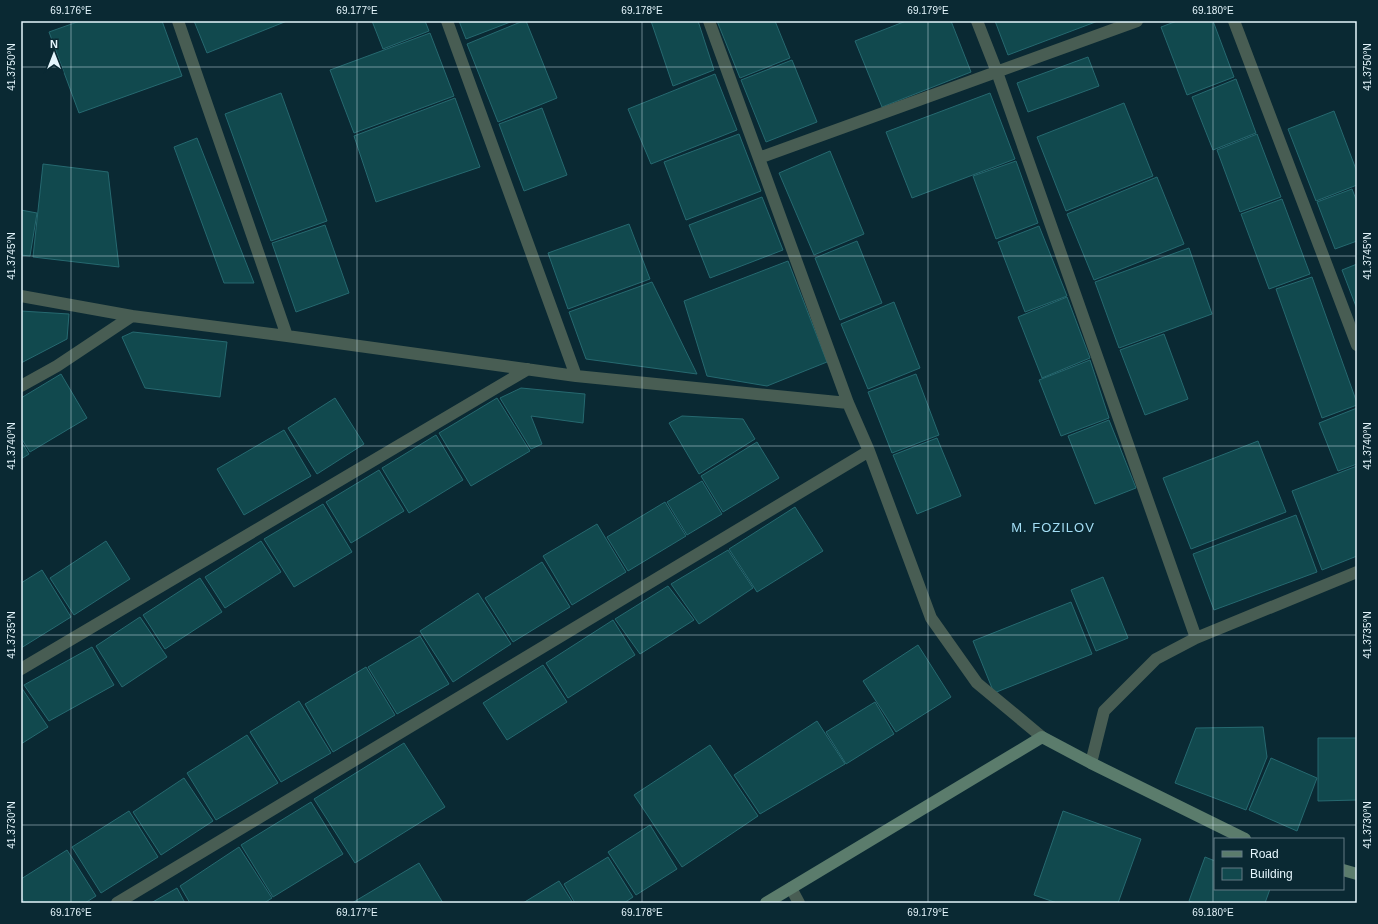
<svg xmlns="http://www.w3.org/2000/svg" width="1378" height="924" font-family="Helvetica,sans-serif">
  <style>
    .building { fill: #11494e; stroke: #266970 }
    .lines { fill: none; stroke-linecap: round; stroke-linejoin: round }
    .street { stroke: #485d53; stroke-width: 12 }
    .secondary { stroke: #5b7c6c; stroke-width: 12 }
    .ticks { fill: none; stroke: #e5f6fd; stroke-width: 1; stroke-opacity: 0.45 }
    .labels { text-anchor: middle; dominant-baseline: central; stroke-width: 3; stroke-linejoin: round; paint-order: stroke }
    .quarter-label { font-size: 13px; letter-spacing: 1px; fill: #a4def5; stroke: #0a2933 }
    .neatline { fill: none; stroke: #e5f6fd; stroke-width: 1.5 }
    .ticks-label { font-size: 10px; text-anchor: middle; fill: #e5f6fd }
  </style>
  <rect width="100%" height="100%" fill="#0a2933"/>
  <path class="building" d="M 80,21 L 162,21 L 182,76 L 79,113 L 49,32 Z
    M 194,21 L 287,21 L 207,53 Z
    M 372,21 L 425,21 L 429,31 L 383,49 Z
    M 459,21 L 513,21 L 466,39 Z
    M 523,21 L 526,21 L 557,98 L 498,122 L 467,44 Z
    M 651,21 L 698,21 L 714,70 L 673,86 Z
    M 717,21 L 775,21 L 790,58 L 740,78 Z
    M 906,21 L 951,21 L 971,72 L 882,107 L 855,41 Z
    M 995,21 L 1098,21 L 1008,55 Z
    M 1177,21 L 1213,21 L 1234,77 L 1187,95 L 1161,27 Z
    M 430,33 L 454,96 L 354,133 L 330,70 Z
    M 1088,57 L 1099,86 L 1028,112 L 1017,83 Z
    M 792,60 L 817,122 L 766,142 L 741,80 Z
    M 715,74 L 737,130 L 651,164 L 628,109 Z
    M 1236,79 L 1256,133 L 1213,150 L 1192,97 Z
    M 281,93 L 327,221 L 271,241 L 225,114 Z
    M 990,93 L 1015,159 L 912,198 L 886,132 Z
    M 455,98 L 480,167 L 376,202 L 354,136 Z
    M 1124,103 L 1153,176 L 1066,211 L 1037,137 Z
    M 542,108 L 567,175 L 524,191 L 499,124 Z
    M 1334,111 L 1357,172 L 1357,185 L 1316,201 L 1288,129 Z
    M 739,134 L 761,191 L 686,220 L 664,162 Z
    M 1257,134 L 1281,197 L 1240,212 L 1217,150 Z
    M 197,138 L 254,283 L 224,283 L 174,147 Z
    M 830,151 L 864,234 L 814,255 L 779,173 Z
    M 1016,161 L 1038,223 L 996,239 L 973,176 Z
    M 43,164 L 108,172 L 119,267 L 33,257 Z
    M 1157,177 L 1184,244 L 1094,280 L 1067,214 Z
    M 1352,189 L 1357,202 L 1357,241 L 1335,249 L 1317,202 Z
    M 762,197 L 783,250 L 710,278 L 689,225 Z
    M 1282,199 L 1310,274 L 1269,289 L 1241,214 Z
    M 21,210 L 37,213 L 30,256 L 21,255 Z
    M 629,224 L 650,279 L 568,309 L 548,253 Z
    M 325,225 L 349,293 L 296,312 L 272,243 Z
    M 1039,226 L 1067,296 L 1025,312 L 998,242 Z
    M 857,241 L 882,303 L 840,320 L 815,258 Z
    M 1189,248 L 1212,314 L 1119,348 L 1095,282 Z
    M 788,261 L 827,362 L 767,386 L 707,376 L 684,301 Z
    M 1357,264 L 1357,309 L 1342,270 Z
    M 1312,277 L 1357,403 L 1357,405 L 1322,418 L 1276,289 Z
    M 652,282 L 697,374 L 586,359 L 569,312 Z
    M 1067,297 L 1090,358 L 1042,378 L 1018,317 Z
    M 894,302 L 920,368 L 868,389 L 841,324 Z
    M 21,311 L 69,314 L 67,339 L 21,363 Z
    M 133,332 L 227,342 L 220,397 L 145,388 L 122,337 Z
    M 1164,334 L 1188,399 L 1145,415 L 1120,350 Z
    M 1090,360 L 1109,418 L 1061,436 L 1039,380 Z
    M 61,374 L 87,418 L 30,452 L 21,438 L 21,398 Z
    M 916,374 L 939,435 L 892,453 L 868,392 Z
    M 521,388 L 585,394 L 583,423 L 531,416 L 542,444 L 531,449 L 500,398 Z
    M 335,398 L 364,444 L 317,474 L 288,428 Z
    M 497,398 L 530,451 L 471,486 L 439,433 Z
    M 1357,408 L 1357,464 L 1338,471 L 1319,423 Z
    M 682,416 L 743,419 L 755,439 L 699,474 L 669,423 Z
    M 1109,420 L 1136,488 L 1095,504 L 1068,436 Z
    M 284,430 L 311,476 L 244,515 L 217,469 Z
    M 436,435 L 463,480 L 409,513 L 382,468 Z
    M 937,438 L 961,496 L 917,514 L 893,455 Z
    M 21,441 L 29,454 L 21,459 Z
    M 1258,441 L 1286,512 L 1191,549 L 1163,478 Z
    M 757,442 L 779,478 L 723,512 L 701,476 Z
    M 1357,466 L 1357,556 L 1322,570 L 1292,491 Z
    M 379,470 L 404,511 L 351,543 L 326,502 Z
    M 702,481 L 722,514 L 687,535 L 667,502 Z
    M 665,502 L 686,536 L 628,571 L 607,537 Z
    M 323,504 L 352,552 L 294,587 L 264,539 Z
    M 795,507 L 823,551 L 757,592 L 729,549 Z
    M 1296,515 L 1317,572 L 1214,610 L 1193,554 Z
    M 597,524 L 626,572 L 572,605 L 543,556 Z
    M 106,541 L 130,579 L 74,615 L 50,578 Z
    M 261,541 L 281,572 L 225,608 L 205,577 Z
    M 728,550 L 753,588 L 699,624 L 671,584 Z
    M 542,562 L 570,607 L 513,642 L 485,598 Z
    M 42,570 L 71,617 L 21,648 L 21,583 Z
    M 1103,577 L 1128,638 L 1096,651 L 1071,590 Z
    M 200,578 L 222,612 L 165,649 L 143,615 Z
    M 668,586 L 694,620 L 640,654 L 615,619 Z
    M 478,593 L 511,644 L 453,682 L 420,631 Z
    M 1071,602 L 1092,654 L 994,693 L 973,641 Z
    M 140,617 L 167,657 L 122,687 L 96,646 Z
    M 613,620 L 635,655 L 568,698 L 546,663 Z
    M 420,636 L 449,684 L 397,714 L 368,667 Z
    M 918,645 L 951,697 L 896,732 L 863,681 Z
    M 92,647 L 114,685 L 49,721 L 24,685 Z
    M 543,665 L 567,702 L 507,740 L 483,703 Z
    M 366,667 L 395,715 L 333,752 L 305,704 Z
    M 21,687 L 48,727 L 21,744 Z
    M 299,701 L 331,753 L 281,782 L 250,732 Z
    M 875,702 L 894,734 L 846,764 L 826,732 Z
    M 817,721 L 845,764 L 760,814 L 734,775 Z
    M 1263,727 L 1267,757 L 1246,810 L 1175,783 L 1196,728 Z
    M 247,735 L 278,783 L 216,820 L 187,773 Z
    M 1318,738 L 1357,738 L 1357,800 L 1318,801 Z
    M 404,743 L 445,807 L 355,863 L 314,799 Z
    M 710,745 L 758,816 L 682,867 L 634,795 Z
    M 1271,758 L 1317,778 L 1297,831 L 1249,810 Z
    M 184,778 L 213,821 L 161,855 L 133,812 Z
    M 311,802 L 343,854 L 273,897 L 241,845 Z
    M 129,811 L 158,857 L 101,893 L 72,847 Z
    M 1063,811 L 1141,839 L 1118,903 L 1057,903 L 1034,895 Z
    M 650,825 L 677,869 L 636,895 L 608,852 Z
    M 239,847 L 272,898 L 264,903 L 190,903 L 180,886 Z
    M 67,850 L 96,896 L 85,903 L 25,903 L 21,897 L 21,879 Z
    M 608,857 L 633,897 L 624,903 L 575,903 L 564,884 Z
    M 1205,857 L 1215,861 L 1215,889 L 1270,889 L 1265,903 L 1195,903 L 1189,901 Z
    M 419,863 L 443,903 L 352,903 Z
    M 559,881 L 573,903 L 523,903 Z
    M 177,888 L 185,903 L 151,903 Z"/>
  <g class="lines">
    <path class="street" d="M 178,21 L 287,336
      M 447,21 L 576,376
      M 709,21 L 848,403 L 869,451 L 931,618 L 977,683 L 1042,737
      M 977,21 L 997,72 L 1196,638
      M 1234,21 L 1357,345
      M 759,158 L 1137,21
      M 21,296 L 132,316 L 287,336 L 576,376 L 848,403
      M 21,386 L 57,366 L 132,316
      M 21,669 L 528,369
      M 1091,763 L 1104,711 L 1156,659 L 1196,638 L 1357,572
      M 791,888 L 799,903
      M 117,903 L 869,451"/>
    <path class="secondary" d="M 1343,870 L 1357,874
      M 766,903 L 1042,737 L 1091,763 L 1245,839"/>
  </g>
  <path class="ticks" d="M 71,21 L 71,903M 357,21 L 357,903M 642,21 L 642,903M 928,21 L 928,903M 1213,21 L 1213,903M 21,67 L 1357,67M 21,256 L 1357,256M 21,446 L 1357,446M 21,635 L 1357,635M 21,825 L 1357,825"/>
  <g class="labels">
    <g class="quarter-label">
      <text x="1053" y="527">M. FOZILOV</text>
    </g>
  </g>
  <rect width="1378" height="924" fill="none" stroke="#0a2933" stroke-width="44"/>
  <rect x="1214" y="838" width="130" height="52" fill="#0a2933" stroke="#627b84"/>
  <rect x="1222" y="851" width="20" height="6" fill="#5b7c6c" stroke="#627b84"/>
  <text x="1250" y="858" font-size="12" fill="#e5f6fd">Road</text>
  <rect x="1222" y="868" width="20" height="12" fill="#11494e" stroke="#627b84"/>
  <text x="1250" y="878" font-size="12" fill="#e5f6fd">Building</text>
  <g transform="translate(54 54)" stroke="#0a2933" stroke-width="3" paint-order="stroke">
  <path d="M0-3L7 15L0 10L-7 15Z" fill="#e5f6fd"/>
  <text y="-6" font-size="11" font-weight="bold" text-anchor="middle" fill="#e5f6fd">N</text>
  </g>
  <rect x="22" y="22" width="1334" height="880" class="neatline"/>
  <g class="ticks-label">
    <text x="71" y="14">69.176°E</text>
    <text x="357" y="14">69.177°E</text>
    <text x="642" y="14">69.178°E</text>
    <text x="928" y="14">69.179°E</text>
    <text x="1213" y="14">69.180°E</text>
    <text transform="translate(11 67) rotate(-90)" y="4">41.3750°N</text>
    <text transform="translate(1367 67) rotate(-90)" y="4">41.3750°N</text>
    <text transform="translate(11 256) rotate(-90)" y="4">41.3745°N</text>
    <text transform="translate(1367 256) rotate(-90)" y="4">41.3745°N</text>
    <text transform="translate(11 446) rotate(-90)" y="4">41.3740°N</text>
    <text transform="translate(1367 446) rotate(-90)" y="4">41.3740°N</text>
    <text transform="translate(11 635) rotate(-90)" y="4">41.3735°N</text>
    <text transform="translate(1367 635) rotate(-90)" y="4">41.3735°N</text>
    <text transform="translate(11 825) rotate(-90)" y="4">41.3730°N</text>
    <text transform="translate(1367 825) rotate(-90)" y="4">41.3730°N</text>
    <text x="71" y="916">69.176°E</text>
    <text x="357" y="916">69.177°E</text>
    <text x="642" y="916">69.178°E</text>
    <text x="928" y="916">69.179°E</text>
    <text x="1213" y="916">69.180°E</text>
  </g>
</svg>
